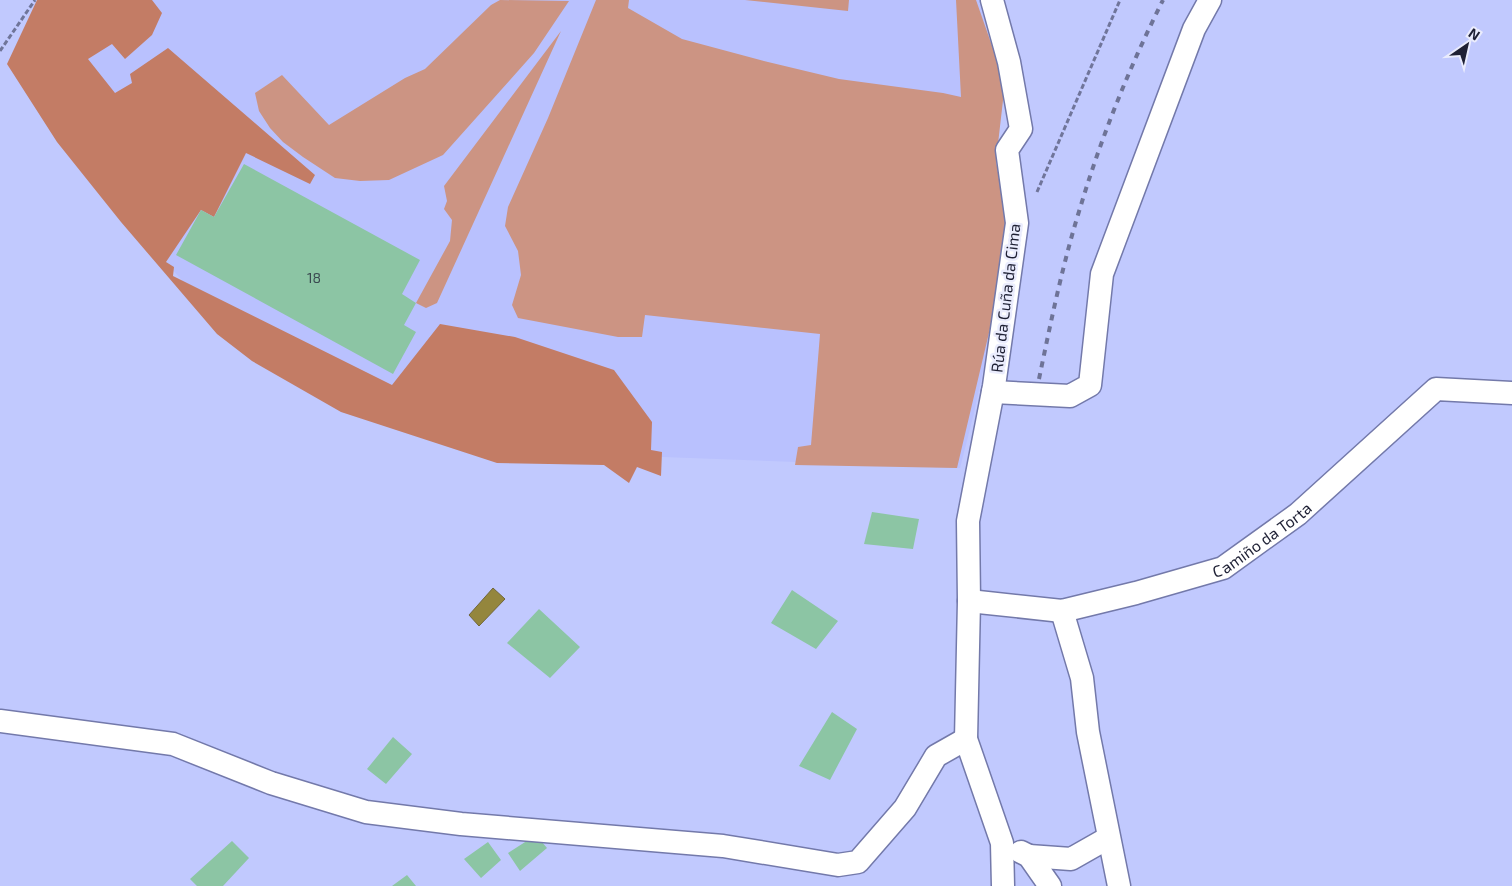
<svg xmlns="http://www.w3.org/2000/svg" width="1512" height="886" font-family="'Exo 2',sans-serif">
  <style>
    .built { fill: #b9c1fe }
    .green { fill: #cc9483 }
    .forest { fill: #c37c65 }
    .water { fill: #94863d; stroke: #71673a }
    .building { fill: #8cc5a4 }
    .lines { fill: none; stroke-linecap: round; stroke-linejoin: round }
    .street-casing { stroke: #7379aa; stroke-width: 25 }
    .path { stroke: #70759a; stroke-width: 3; stroke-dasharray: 5 2.5; stroke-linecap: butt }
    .street { stroke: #fff; stroke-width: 22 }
    .rail { stroke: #6e7397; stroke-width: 4; stroke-dasharray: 6 6; stroke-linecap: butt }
    .labels { text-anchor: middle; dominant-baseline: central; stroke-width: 5; stroke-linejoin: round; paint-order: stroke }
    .number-label { font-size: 14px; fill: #3a4950 }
    .street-label { font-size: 16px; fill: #1e2034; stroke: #eaecfd }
  </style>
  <rect width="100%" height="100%" fill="#c1c9fe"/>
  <path class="built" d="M 52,0 L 984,0 L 1005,79 L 996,161 L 1010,244 L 974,413 L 960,468 L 502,451 L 231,336 L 120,210 Z"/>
  <path class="green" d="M 500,0 L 569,1 L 534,53 L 443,155 L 389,180 L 360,181 L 335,178 L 303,157 L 283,142 L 270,128 L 259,111 L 255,93 L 282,75 L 329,125 L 405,78 L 425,69 L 491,5 Z
    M 596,0 L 629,0 L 628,8 L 682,39 L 768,62 L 839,79 L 943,93 L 961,97 L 956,0 L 976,0 L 1005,83 L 996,161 L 1010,244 L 957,468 L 795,465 L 798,447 L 811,445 L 820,334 L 645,315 L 642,337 L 618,337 L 518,318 L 512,305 L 521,275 L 518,251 L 505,226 L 508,207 L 548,118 Z
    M 745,0 L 849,0 L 848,11 Z
    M 561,31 L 437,303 L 426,308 L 416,303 L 450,241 L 452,220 L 444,209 L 447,201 L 444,186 Z"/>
  <path class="forest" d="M 37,0 L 152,0 L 162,13 L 152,35 L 125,59 L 112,44 L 88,59 L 115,93 L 132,83 L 130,74 L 168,48 L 315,175 L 310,184 L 246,153 L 214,217 L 201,210 L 166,262 L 174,267 L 173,276 L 392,385 L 440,324 L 515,337 L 614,370 L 652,422 L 651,450 L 662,452 L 661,476 L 637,467 L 629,483 L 604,465 L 497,463 L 341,412 L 252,361 L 217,334 L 121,222 L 57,142 L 7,64 Z"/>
  <path class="water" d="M 493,588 L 505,599 L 479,626 L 469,615 Z"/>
  <path class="building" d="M 244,164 L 420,260 L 402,294 L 416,303 L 404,325 L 416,332 L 393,374 L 176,255 L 201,210 L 214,217 Z
    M 872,512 L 919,519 L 913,549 L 864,544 Z
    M 792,590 L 838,621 L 816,649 L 771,623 Z
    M 539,609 L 580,647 L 550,678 L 507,643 Z
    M 832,712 L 857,729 L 830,780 L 799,766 Z
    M 393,737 L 412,754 L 386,784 L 367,769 Z
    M 536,835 L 547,848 L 520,871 L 508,853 Z
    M 232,841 L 249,858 L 223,886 L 197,886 L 190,879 Z
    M 488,842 L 501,860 L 481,878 L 464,859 Z
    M 407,875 L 416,886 L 392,886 Z"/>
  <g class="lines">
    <defs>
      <g id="street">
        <path d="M 992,0 L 1009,62 L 1021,129 L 1007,150 L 1017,223 L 994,386 L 968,521 L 969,601 L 966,739 L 1002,843 L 1003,886"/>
        <path d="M 993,392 L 1070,396 L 1090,385 L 1102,274 L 1194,29 L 1210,0"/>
        <path id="s1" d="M 969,601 L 1062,611 L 1136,593 L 1223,568 L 1298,514 L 1436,389 L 1512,393"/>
        <path d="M 1062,611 L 1082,678 L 1088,732 L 1119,886"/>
        <path d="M 0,721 L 173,744 L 271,783 L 366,812 L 461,824 L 723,846 L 838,865 L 858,862 L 905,808 L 936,756 L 966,739"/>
        <path d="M 1021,852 L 1029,856 L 1050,886"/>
        <path d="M 1029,856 L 1071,859 L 1108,838"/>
      </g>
    </defs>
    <use href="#street" class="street-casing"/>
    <path class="path" d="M 0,51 L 35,0
      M 1037,192 L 1120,0"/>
    <use href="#street" class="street"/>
    <path class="rail" d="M 1039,379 C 1051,321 1063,262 1081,205 C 1102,135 1130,66 1163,0"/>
  </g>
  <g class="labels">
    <g class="number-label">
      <text x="314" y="277">18</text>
    </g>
    <g class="street-label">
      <text transform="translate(1005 298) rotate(-83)">Rúa da Cuña da Cima</text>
      <text stroke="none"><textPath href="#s1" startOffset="308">Camiño da Torta</textPath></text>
    </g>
  </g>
  <g transform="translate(1467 45) rotate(34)" stroke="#eaecfd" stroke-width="4" paint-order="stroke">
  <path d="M0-4L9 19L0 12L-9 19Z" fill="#1e2034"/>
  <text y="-8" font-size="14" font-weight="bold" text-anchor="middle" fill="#1e2034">N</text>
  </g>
</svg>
